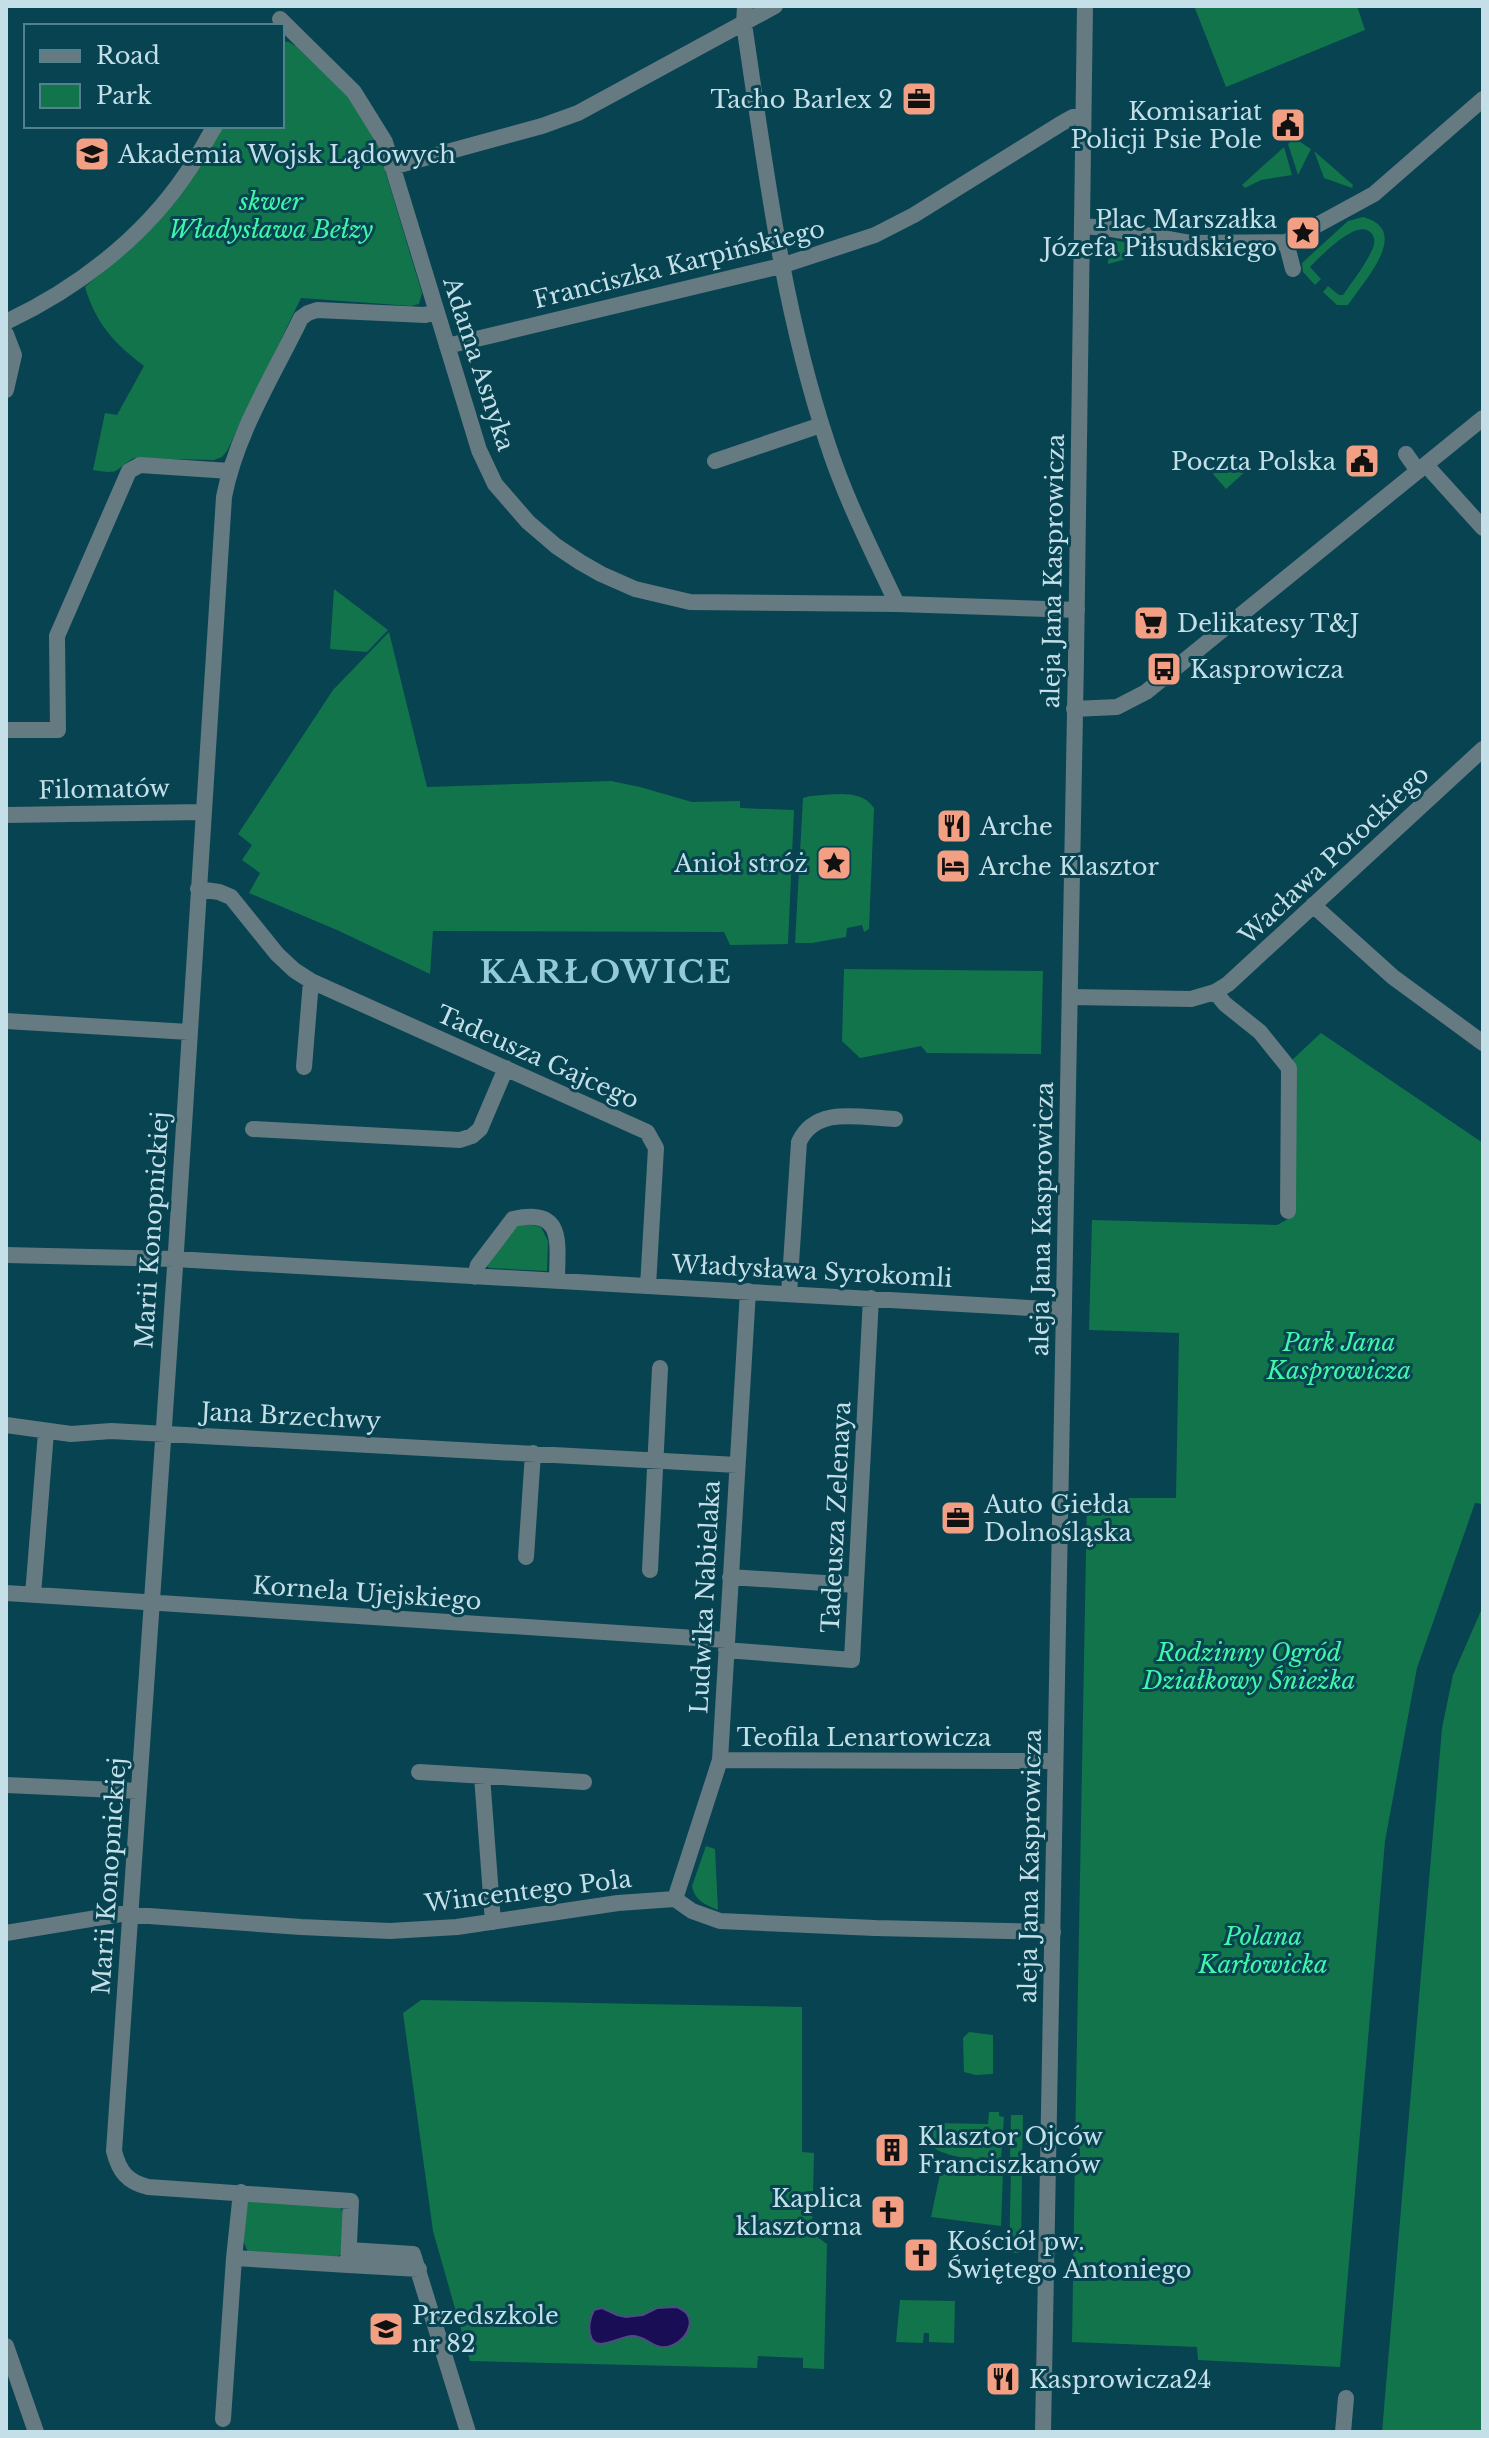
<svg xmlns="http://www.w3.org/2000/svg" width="1489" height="2438" font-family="'Libre Baskerville',serif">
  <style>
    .green { fill: #12744b }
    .water { fill: #190d56; stroke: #4c4c82; stroke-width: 2 }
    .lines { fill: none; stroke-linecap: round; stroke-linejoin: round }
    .minor { stroke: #657a81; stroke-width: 16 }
    .tertiary { stroke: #657a81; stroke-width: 16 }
    .labels { text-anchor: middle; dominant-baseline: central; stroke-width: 6; stroke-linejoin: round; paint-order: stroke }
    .poi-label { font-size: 24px; fill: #c4dfe7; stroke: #074351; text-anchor: start }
    .park-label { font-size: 24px; font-style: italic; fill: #41f6a7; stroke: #074351 }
    .street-label { font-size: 24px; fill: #c4dfe7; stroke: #074351 }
    .district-label { font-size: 32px; font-weight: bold; letter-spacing: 2px; fill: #93c9da; stroke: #074351 }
  </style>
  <rect width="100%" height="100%" fill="#074351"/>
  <path class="green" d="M 1194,6 L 1357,6 L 1365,30 L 1226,87 Z
    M 282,41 L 289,42 L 297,47 L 350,99 L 377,144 L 422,293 L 419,304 L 411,306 L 301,298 L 227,451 L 222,457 L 214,460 L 134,458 C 113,470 122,475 93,470 L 105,413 L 117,415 L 144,366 C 114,343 96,324 85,287 L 133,245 L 221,126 L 282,126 Z
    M 1294,138 L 1311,149 L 1298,175 L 1288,144 Z
    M 1284,147 L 1292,175 L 1261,180 L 1245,188 L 1242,185 Z
    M 1314,151 L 1353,185 L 1352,188 L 1324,178 Z
    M 1363,217 C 1413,230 1363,282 1348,305 L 1337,305 L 1323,292 L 1328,286 L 1339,295 L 1343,295 C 1352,282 1364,267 1371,252 C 1374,247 1376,240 1372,234 C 1359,215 1320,257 1310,267 L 1321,279 L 1315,285 L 1303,272 L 1302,263 L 1348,221 Z
    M 1112,240 L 1124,242 L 1133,257 L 1108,264 L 1109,243 Z
    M 1235,455 L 1247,470 L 1226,489 L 1213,474 Z
    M 334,589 L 388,630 L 367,652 L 330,649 Z
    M 389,632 L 427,787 L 611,781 L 640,787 L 692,802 L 740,801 L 740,808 L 794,810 L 788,944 L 730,945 L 724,932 L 433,931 L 430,974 L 337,930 L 249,893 L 260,873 L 242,860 L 252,845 L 238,834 L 333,690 Z
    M 810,796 C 832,795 861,788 874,808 L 869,929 L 864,932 L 862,925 L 847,928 L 846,937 L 812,943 L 795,943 L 803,798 Z
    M 844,969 L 1043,971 L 1041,1054 L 927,1053 L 921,1046 L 860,1058 L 842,1041 Z
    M 1321,1033 L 1483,1143 L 1483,1504 L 1475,1503 L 1417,1668 L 1385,1841 L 1340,2367 L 1198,2360 L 1197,2347 L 1072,2342 L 1075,2156 L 1080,2156 L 1080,2148 L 1075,2147 L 1087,1498 L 1176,1498 L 1179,1333 L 1089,1330 L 1092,1220 L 1277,1225 L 1295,1215 L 1292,1060 Z
    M 524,1223 L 541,1227 L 548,1241 L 547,1271 L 489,1268 L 487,1266 L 515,1225 Z
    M 1483,1606 L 1483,2432 L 1382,2432 L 1442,1728 L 1453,1675 Z
    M 706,1846 L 715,1849 L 718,1910 C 706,1905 694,1900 692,1886 Z
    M 421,2000 L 802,2007 L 802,2152 L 814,2153 L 812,2233 L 827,2244 L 824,2369 L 803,2368 L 803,2358 L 758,2356 L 757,2368 L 470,2361 L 433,2231 L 403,2013 Z
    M 969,2032 L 993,2035 L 993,2074 L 976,2075 L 964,2072 L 963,2038 Z
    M 989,2112 L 999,2112 L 999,2116 L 1004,2117 L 1001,2159 L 997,2160 C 976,2159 952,2159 934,2148 L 932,2123 L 988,2124 Z
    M 1011,2115 L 1023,2115 L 1022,2159 L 1010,2159 Z
    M 1015,2168 L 1019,2168 L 1022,2172 L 1021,2253 L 1009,2253 L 1011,2171 Z
    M 1003,2173 L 1001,2226 L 931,2217 L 940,2174 Z
    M 250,2199 L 338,2205 L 344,2214 L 341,2254 L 337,2257 L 248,2252 L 242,2238 L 247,2202 Z
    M 900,2300 L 955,2301 L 954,2343 L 929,2342 L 929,2333 L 924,2333 L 923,2343 L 896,2342 Z"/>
  <path class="water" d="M 677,2307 C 679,2308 686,2312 687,2314 C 697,2329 677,2349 661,2347 C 650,2345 645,2336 632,2336 C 619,2336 594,2355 590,2334 C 588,2325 590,2318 594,2310 L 602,2308 L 617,2315 L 626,2317 L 643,2315 L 657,2308 Z"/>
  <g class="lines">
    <path class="minor" d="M 745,6 L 744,24 C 765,164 782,307 827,442 C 845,498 872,551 897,604
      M 280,19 L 354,92 L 385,142 L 479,450 L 495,484 L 528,522 L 556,546 L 580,562 L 601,574 L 635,589 L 690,602 L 897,604 L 1077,610
      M 392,167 L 542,126 L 578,113 L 775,6
      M 1083,226 L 1106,228 L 1190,243 L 1286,242 L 1293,269
      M 1286,242 L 1374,194 L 1483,99
      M 6,322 C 76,289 142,239 186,174 C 197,159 205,142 215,126
      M 6,334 L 14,355 L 6,390
      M 447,346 L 781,266 L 875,235 L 914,215 L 1062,123 L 1073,117 L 1083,117
      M 1406,454 L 1418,471
      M 715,461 L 821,425
      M 1426,465 L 1483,528
      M 6,730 L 58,730 L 57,636 L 129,471 L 140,465 L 230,471
      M 6,815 L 203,812
      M 198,889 L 219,892 L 231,897 L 277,954 L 294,970 L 311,981 L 647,1132 L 656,1148 L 648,1286
      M 1313,905 L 1393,977 L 1483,1043
      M 1215,992 L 1225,1004 L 1260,1032 L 1289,1068 L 1288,1211
      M 1070,997 L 1191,999 L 1215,992 L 1228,984 L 1483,749
      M 6,1021 L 189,1032
      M 304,1067 L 311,981
      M 253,1129 L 460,1140 L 472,1136 L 480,1129 L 506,1068
      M 6,1255 L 175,1259 L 1064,1310
      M 475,1277 L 478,1265 L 513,1219 C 566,1207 557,1244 557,1281
      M 789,1294 L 799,1142 C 816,1105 861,1118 895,1119
      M 6,1425 L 71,1434 L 111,1431 L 737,1465
      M 526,1557 L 533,1453
      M 650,1570 L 660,1368
      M 730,1577 L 856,1585
      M 6,1593 L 726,1640
      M 33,1595 L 46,1432
      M 726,1650 L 852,1660 L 871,1298
      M 720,1760 L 1055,1761
      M 419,1772 L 584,1782
      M 482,1776 L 493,1922
      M 6,1785 L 138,1791
      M 675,1899 L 720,1760 L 748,1291
      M 6,1933 L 121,1914 L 301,1927 L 390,1931 L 457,1927 L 618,1903 L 675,1899 L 692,1911 L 720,1921 L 875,1928 L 1053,1932
      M 349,2250 L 413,2254 L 468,2432
      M 234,2258 L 348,2265 L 351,2201 L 148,2187 C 127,2182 119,2171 114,2151 L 175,1267 L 224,497 C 236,434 273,376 301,318 L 308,313 L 317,310 L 425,315 L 436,312
      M 348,2265 L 419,2269
      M 6,2346 L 36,2432
      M 223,2419 L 234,2258 L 241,2192
      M 1343,2432 L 1346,2398"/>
    <path class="tertiary" d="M 1074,709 L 1117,707 L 1146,692 L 1483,418
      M 1043,2432 L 1076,659 L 1085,6"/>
  </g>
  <defs>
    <symbol id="office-square" viewBox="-11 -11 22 22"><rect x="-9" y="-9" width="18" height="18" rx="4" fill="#f39f83" stroke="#074351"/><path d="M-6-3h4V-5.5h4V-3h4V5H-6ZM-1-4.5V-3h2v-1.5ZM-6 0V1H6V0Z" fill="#111"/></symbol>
    <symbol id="civic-square" viewBox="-11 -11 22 22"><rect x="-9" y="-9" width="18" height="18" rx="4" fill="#f39f83" stroke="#074351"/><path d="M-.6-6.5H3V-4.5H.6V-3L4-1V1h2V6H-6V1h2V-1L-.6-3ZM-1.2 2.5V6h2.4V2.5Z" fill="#111"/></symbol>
    <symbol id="university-square" viewBox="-11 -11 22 22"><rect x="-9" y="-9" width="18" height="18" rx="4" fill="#f39f83" stroke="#074351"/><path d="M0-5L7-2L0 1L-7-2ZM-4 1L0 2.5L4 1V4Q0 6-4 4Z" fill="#111"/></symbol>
    <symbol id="sight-square" viewBox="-11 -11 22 22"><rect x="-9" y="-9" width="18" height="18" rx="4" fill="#f39f83" stroke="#074351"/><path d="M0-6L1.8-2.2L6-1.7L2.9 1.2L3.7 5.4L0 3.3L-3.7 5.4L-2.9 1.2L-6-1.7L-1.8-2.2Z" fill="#111"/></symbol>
    <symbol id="supermarket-square" viewBox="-11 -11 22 22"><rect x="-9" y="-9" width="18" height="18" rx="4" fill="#f39f83" stroke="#074351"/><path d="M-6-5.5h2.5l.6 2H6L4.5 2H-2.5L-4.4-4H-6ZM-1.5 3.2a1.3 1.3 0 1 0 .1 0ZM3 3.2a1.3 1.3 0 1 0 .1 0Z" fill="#111"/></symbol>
    <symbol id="bus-square" viewBox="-11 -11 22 22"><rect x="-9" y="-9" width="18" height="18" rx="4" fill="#f39f83" stroke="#074351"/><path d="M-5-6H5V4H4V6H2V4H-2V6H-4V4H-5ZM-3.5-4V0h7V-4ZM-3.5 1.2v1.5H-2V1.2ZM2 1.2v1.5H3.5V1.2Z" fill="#111"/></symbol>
    <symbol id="restaurant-square" viewBox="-11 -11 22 22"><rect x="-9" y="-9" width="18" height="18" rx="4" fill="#f39f83" stroke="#074351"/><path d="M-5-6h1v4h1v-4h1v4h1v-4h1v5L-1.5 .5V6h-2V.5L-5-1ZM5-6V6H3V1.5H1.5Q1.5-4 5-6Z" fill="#111"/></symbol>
    <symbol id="hotel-square" viewBox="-11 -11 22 22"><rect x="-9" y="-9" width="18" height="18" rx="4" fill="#f39f83" stroke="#074351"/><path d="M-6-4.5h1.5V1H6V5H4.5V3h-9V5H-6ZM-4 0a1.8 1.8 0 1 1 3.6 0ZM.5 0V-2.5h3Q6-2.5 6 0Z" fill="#111"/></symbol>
    <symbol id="building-square" viewBox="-11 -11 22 22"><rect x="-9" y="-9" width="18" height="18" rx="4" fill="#f39f83" stroke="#074351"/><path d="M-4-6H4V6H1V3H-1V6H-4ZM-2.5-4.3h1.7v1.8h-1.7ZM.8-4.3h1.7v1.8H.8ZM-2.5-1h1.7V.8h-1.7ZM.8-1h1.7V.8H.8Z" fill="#111"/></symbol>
    <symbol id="church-square" viewBox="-11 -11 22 22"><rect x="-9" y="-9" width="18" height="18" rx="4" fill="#f39f83" stroke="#074351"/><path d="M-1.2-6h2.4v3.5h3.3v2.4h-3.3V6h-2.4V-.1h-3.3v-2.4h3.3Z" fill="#111"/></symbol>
    <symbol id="school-square" viewBox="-11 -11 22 22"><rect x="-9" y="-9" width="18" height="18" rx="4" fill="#f39f83" stroke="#074351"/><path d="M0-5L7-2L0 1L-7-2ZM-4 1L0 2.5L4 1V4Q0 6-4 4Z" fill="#111"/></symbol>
  </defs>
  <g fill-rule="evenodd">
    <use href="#office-square" x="899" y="79" width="40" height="40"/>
    <use href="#civic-square" x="1268" y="105" width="40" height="40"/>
    <use href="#university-square" x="72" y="134" width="40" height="40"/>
    <use href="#sight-square" x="1283" y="213" width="40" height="40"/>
    <use href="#civic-square" x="1342" y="441" width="40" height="40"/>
    <use href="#supermarket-square" x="1131" y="603" width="40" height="40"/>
    <use href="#bus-square" x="1144" y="649" width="40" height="40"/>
    <use href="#restaurant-square" x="934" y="806" width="40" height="40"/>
    <use href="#sight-square" x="814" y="843" width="40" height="40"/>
    <use href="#hotel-square" x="933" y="846" width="40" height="40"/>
    <use href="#office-square" x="938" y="1498" width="40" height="40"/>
    <use href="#building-square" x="872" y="2130" width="40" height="40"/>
    <use href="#church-square" x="868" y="2192" width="40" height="40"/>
    <use href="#church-square" x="901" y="2235" width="40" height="40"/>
    <use href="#school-square" x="366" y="2309" width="40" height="40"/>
    <use href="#restaurant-square" x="983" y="2359" width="40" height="40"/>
  </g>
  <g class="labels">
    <g class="poi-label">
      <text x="893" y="99" text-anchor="end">Tacho Barlex 2</text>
      <text x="1262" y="111" text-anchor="end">Komisariat<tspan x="1262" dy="28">Policji Psie Pole</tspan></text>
      <text x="118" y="154">Akademia Wojsk Lądowych</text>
      <text x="1277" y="219" text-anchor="end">Plac Marszałka<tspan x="1277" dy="28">Józefa Piłsudskiego</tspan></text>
      <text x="1336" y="461" text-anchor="end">Poczta Polska</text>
      <text x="1177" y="623">Delikatesy T&amp;J</text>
      <text x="1190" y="669">Kasprowicza</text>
      <text x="980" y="826">Arche</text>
      <text x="808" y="863" text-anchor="end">Anioł stróż</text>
      <text x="979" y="866">Arche Klasztor</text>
      <text x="984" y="1504">Auto Giełda<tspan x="984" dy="28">Dolnośląska</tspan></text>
      <text x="918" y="2136">Klasztor Ojców<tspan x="918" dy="28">Franciszkanów</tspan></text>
      <text x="862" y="2198" text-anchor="end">Kaplica<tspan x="862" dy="28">klasztorna</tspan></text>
      <text x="947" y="2241">Kościół pw.<tspan x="947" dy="28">Świętego Antoniego</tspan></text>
      <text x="412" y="2315">Przedszkole<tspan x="412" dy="28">nr 82</tspan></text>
      <text x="1029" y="2379">Kasprowicza24</text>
    </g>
    <g class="park-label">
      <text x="271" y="201">skwer<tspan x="271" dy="28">Władysława Bełzy</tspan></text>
      <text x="1339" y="1342">Park Jana<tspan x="1339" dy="28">Kasprowicza</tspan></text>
      <text x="1249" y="1652">Rodzinny Ogród<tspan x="1249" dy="28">Działkowy Śnieżka</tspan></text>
      <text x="1263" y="1936">Polana<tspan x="1263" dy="28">Karłowicka</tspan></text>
    </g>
    <g class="street-label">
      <text transform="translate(679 264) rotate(-14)">Franciszka Karpińskiego</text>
      <text transform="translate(479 364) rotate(72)">Adama Asnyka</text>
      <text transform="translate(1053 571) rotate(-89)">aleja Jana Kasprowicza</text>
      <text transform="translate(104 789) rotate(-1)">Filomatów</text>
      <text transform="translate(1334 855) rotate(-43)">Wacława Potockiego</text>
      <text transform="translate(538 1057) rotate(24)">Tadeusza Gajcego</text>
      <text transform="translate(1042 1219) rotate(-89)">aleja Jana Kasprowicza</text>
      <text transform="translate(152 1230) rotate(-86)">Marii Konopnickiej</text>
      <text transform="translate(812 1271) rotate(3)">Władysława Syrokomli</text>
      <text transform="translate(291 1416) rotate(3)">Jana Brzechwy</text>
      <text transform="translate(836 1517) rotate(-87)">Tadeusza Zelenaya</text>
      <text transform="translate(367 1593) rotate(4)">Kornela Ujejskiego</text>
      <text transform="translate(705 1597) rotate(-87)">Ludwika Nabielaka</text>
      <text x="864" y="1737">Teofila Lenartowicza</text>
      <text transform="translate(1030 1866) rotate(-89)">aleja Jana Kasprowicza</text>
      <text transform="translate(109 1876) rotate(-86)">Marii Konopnickiej</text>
      <text transform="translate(528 1891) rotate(-7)">Wincentego Pola</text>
    </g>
    <g class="district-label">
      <text x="606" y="972">KARŁOWICE</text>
    </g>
  </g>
  <rect width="1489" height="2438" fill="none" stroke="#c4dfe7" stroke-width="16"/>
  <rect x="24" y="24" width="260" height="104" fill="#074351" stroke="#53818d" stroke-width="2"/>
  <rect x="40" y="50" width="40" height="12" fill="#657a81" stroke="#53818d" stroke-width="2"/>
  <text x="96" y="64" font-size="24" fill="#c4dfe7">Road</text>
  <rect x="40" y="84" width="40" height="24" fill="#12744b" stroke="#53818d" stroke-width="2"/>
  <text x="96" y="104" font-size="24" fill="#c4dfe7">Park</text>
</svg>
